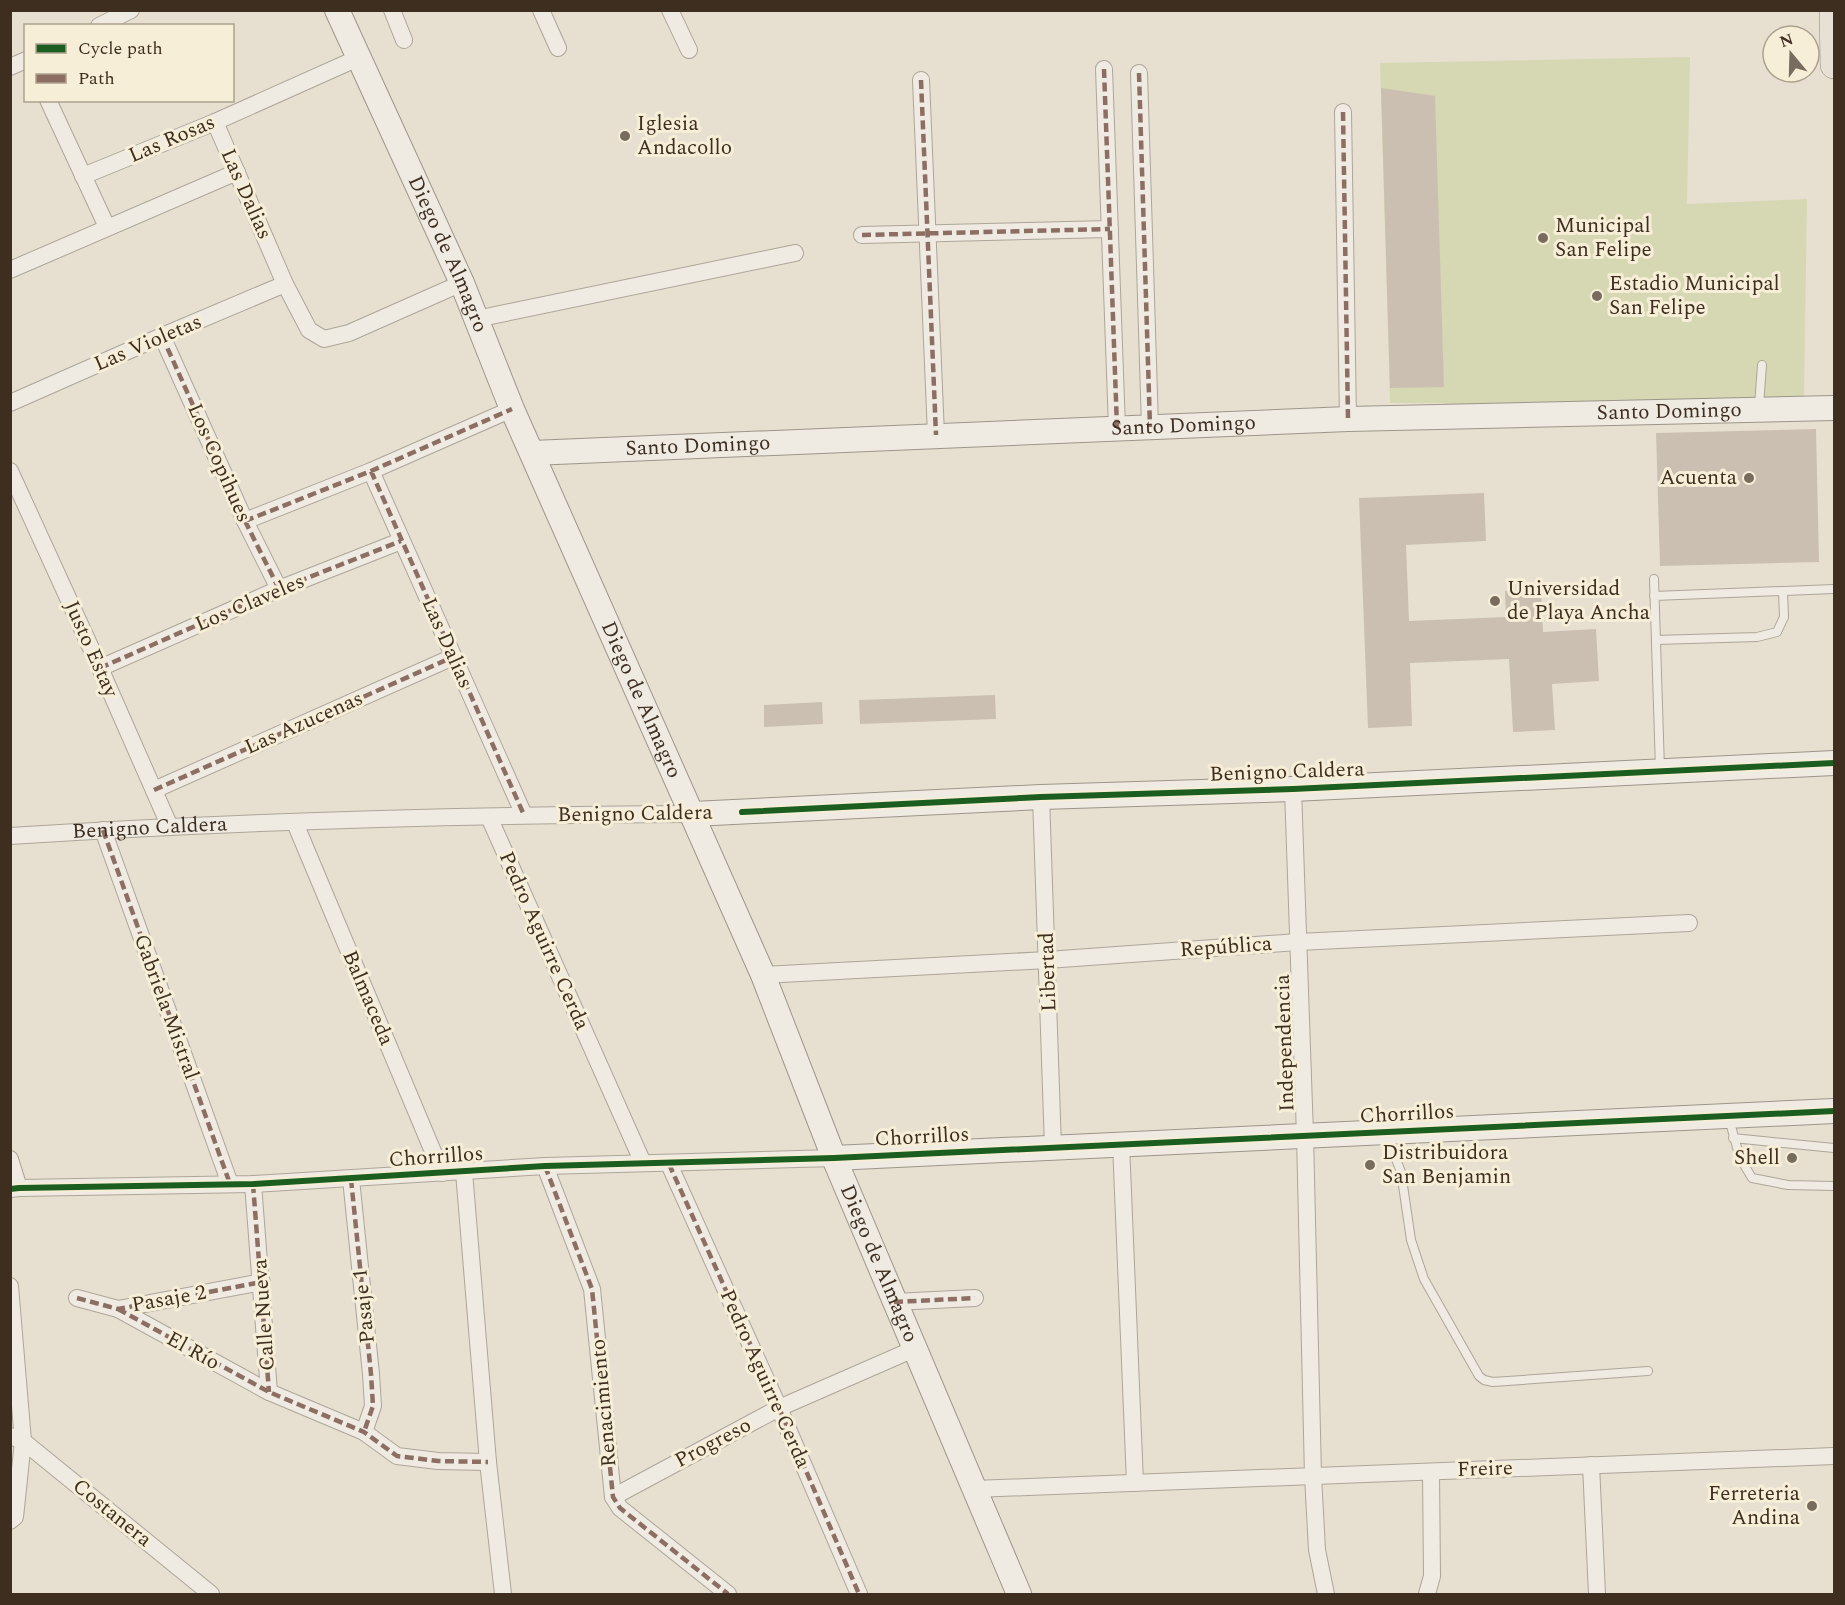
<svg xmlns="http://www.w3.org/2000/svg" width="1845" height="1605" font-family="Spectral,serif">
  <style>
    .green { fill: #d6d7b3 }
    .building { fill: #cbbfb2 }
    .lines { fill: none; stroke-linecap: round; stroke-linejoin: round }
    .lane-casing { stroke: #ada599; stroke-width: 10 }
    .street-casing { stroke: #ada599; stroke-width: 18 }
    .secondary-casing { stroke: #9c958a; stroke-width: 26 }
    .primary-casing { stroke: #928b80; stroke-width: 28 }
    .lane { stroke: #efebe3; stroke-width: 8 }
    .street { stroke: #efebe3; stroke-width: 16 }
    .secondary { stroke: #efebe3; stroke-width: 24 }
    .primary { stroke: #e6e1d4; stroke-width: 27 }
    .quiet { stroke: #8d6e63; stroke-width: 4.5; stroke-dasharray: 9 4.5; stroke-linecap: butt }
    .cycleway-casing { stroke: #f7eed8; stroke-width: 10 }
    .cycleway { stroke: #1b5e20; stroke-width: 6 }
    .poi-dot { fill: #786c5e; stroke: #f7eed8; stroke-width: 2 }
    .labels { text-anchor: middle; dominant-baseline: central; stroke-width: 6; stroke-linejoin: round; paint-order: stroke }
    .poi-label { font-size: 21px; fill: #3d2e20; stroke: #f7eed8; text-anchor: start }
    .street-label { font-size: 21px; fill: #3d2e20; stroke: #f7eed8 }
  </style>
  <rect width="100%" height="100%" fill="#e7e0d1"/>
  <path class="green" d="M 1690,57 L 1687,204 L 1807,199 L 1804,400 L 1446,415 L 1445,403 L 1390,403 L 1380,63 Z"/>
  <path class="building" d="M 1381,88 L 1435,96 L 1444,387 L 1390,388 Z
    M 1816,429 L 1819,562 L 1660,566 L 1656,433 Z
    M 1484,493 L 1486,541 L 1406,545 L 1409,621 L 1506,617 L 1505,591 L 1541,589 L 1543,632 L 1596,629 L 1599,681 L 1552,684 L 1555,730 L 1513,732 L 1509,659 L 1410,663 L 1412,726 L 1368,728 L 1359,498 Z
    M 995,695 L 996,719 L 860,724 L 859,700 Z
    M 822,702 L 823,724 L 764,727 L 764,705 Z"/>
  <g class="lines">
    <defs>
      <path id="lane" d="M 1759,406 L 1762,365
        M 1654,579 L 1660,769
        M 1654,596 L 1834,589
        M 1656,640 L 1757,637 L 1777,632 L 1784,617 L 1783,591
        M 1729,1119 L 1740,1158 L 1752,1178 L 1788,1185 L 1834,1186
        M 1386,1134 L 1401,1172 L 1411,1240 L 1424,1279 L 1479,1376 L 1484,1380 L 1493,1382 L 1648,1371
        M 1733,1138 L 1834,1148"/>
      <g id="street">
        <path d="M 392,10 L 404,40"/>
        <path d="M 541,10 L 558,48"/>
        <path d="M 670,10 L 689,50"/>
        <path d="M 99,26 L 131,10"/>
        <path d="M 10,67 L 26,60"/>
        <path d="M 1104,69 L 1117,428"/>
        <path d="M 1139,73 L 1150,427"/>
        <path d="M 921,80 L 936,435"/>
        <path d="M 48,100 L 107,227"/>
        <path d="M 1343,112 L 1348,419"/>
        <path d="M 215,122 L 285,284 L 309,330 L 324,339 L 349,333 L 462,283"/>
        <path d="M 83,176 L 215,122 L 358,58"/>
        <path d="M 862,235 L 1110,229"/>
        <path d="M 10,270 L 237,172"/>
        <path d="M 476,319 L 795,253"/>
        <path d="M 162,336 L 245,521 L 279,589"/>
        <path d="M 10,403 L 162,336 L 285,284"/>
        <path d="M 10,471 L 100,668 L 170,827"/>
        <path d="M 371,471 L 524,815"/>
        <path d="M 245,521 L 371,471 L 512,409"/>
        <path d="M 100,668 L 279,589 L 401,541"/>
        <path d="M 1293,789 L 1305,1135 L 1313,1476 L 1317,1550 L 1326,1594"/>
        <path d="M 154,790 L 453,657"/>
        <path d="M 1041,797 L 1053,1147"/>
        <path d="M 489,817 L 643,1163"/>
        <path d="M 295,823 L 442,1173"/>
        <path d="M 103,830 L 230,1184"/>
        <path id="s1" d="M 10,836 C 237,821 466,815 693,814"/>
        <path d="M 763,975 L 1047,960 L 1298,942 L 1689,923"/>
        <path d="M 1121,1144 L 1135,1483"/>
        <path d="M 10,1159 L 19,1188"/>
        <path d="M 669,1164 L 779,1408 L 859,1594"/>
        <path d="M 545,1166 L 592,1289 L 613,1497 L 620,1508 L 728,1594"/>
        <path d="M 464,1172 L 488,1462 L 503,1594"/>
        <path d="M 351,1179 L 371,1374 L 373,1406 L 364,1432"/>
        <path d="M 253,1184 L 269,1392"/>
        <path d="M 10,1189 L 19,1188 L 253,1184 L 545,1166 L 834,1158"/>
        <path d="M 10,1286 L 23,1441 L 15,1517 L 10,1521"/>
        <path d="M 77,1298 L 118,1309 L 262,1282"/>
        <path d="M 894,1302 L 975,1298"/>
        <path d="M 118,1309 L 269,1392 L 364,1432 L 397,1456 L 438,1461 L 488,1462"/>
        <path d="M 10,1436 L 23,1441 L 211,1594"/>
        <path d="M 1591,1465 L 1597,1594"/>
        <path d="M 975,1489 L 1834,1456"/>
        <path d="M 613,1497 L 779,1408 L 914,1349"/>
        <path d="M 1427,1594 L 1432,1576 L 1431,1472"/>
      </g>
      <g id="secondary">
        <path id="s2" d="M 337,10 L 462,283 L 512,409 L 763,975 L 834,1158 L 1019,1594"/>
        <path id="s3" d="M 532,453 L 1348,419 L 1834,408"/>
        <path d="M 693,814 L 1041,797 L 1293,789 L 1834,763"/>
        <path d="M 834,1158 L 1834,1111"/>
      </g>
      <path id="primary" d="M 1833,10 L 1834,65"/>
    </defs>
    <use href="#lane" class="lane-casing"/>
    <use href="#street" class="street-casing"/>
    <use href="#secondary" class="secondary-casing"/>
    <use href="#primary" class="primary-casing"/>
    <use href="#lane" class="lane"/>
    <use href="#street" class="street"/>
    <use href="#secondary" class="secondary"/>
    <use href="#primary" class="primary"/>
    <path class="quiet" d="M 1104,69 L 1117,428
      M 1139,73 L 1150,427
      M 921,80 L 936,435
      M 1343,112 L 1348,419
      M 862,235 L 1110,229
      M 162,336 L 245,521 L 279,589
      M 371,471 L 524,815
      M 245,521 L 371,471 L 512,409
      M 100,668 L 279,589 L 401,541
      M 154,790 L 453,657
      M 103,830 L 230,1184
      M 669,1164 L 779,1408 L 859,1594
      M 545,1166 L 592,1289 L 613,1497 L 620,1508 L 728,1594
      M 351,1179 L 371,1374 L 373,1406 L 364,1432
      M 253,1184 L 269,1392
      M 77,1298 L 118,1309 L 262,1282
      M 894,1302 L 975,1298
      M 118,1309 L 269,1392 L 364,1432 L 397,1456 L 438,1461 L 488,1462"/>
    <defs>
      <path id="cycleway" d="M 742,812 L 1041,797 L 1293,789 L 1834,763
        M 10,1189 L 19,1188 L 253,1184 L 545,1166 L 834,1158 L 1834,1111"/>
    </defs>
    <use href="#cycleway" class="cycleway-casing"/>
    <use href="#cycleway" class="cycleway"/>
  </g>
  <g class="poi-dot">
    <circle cx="625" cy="136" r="6"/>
    <circle cx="1543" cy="238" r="6"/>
    <circle cx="1597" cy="296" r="6"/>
    <circle cx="1749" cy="478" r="6"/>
    <circle cx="1495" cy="601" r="6"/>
    <circle cx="1792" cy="1158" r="6"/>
    <circle cx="1370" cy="1165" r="6"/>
    <circle cx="1812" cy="1506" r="6"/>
  </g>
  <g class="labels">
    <g class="poi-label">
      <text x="637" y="124">Iglesia<tspan x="637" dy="24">Andacollo</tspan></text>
      <text x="1555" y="226">Municipal<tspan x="1555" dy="24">San Felipe</tspan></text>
      <text x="1609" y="284">Estadio Municipal<tspan x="1609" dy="24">San Felipe</tspan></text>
      <text x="1737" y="478" text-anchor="end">Acuenta</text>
      <text x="1507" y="589">Universidad<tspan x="1507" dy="24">de Playa Ancha</tspan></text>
      <text x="1382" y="1153">Distribuidora<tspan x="1382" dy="24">San Benjamin</tspan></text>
      <text x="1780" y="1158" text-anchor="end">Shell</text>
      <text x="1800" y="1494" text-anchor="end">Ferreteria<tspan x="1800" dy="24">Andina</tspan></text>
    </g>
    <g class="street-label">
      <text transform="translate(172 139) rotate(-23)">Las Rosas</text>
      <text transform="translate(246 194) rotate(66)">Las Dalias</text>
      <text stroke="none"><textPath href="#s2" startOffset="268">Diego de Almagro</textPath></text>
      <text transform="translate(148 343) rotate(-23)">Las Violetas</text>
      <text stroke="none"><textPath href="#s3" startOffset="1138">Santo Domingo</textPath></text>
      <text stroke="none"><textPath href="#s3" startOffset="652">Santo Domingo</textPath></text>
      <text stroke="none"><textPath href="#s3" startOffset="166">Santo Domingo</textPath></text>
      <text transform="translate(219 463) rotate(66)">Los Copihues</text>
      <text transform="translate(250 603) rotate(-23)">Los Claveles</text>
      <text transform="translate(447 643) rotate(66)">Las Dalias</text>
      <text transform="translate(91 649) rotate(66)">Justo Estay</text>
      <text stroke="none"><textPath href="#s2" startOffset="754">Diego de Almagro</textPath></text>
      <text transform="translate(304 723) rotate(-24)">Las Azucenas</text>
      <text transform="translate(1287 772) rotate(-2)">Benigno Caldera</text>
      <text transform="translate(635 814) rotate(-1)">Benigno Caldera</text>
      <text stroke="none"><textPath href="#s1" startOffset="140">Benigno Caldera</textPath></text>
      <text transform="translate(544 941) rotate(66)">Pedro Aguirre Cerda</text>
      <text transform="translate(1226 947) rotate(-4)">República</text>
      <text transform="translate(1048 972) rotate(-92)">Libertad</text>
      <text transform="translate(368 998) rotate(67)">Balmaceda</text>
      <text transform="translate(166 1007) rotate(70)">Gabriela Mistral</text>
      <text transform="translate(1285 1043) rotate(-92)">Independencia</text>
      <text transform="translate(1407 1114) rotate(-3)">Chorrillos</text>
      <text transform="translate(922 1137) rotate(-3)">Chorrillos</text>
      <text transform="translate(436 1157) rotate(-4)">Chorrillos</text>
      <text stroke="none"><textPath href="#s2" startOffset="1366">Diego de Almagro</textPath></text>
      <text transform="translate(169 1299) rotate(-10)">Pasaje 2</text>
      <text transform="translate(364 1306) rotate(-96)">Pasaje 1</text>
      <text transform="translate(264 1315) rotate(-94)">Calle Nueva</text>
      <text transform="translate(193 1351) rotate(29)">El Río</text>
      <text transform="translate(765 1379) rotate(66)">Pedro Aguirre Cerda</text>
      <text transform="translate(604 1403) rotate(-95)">Renacimiento</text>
      <text transform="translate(713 1443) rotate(-28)">Progreso</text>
      <text transform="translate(1485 1469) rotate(-2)">Freire</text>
      <text transform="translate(112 1513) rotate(39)">Costanera</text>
    </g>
  </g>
  <rect width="1845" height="1605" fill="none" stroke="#3d2e20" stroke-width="24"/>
  <rect x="24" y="24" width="210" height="78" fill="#f7eed8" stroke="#ada18e" stroke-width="1.5"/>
  <rect x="36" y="44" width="30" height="9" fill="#1b5e20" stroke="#ada18e" stroke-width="1.5"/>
  <text x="78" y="54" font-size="18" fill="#3d2e20">Cycle path</text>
  <rect x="36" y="74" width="30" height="9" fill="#8d6e63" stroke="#ada18e" stroke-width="1.5"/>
  <text x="78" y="84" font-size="18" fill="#3d2e20">Path</text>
  <g transform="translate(1791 54) rotate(341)"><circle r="28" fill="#f7eed8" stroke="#ada18e" stroke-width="1.5"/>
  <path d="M0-4.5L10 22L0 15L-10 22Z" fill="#786c5e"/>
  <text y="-9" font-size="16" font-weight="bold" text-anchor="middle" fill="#3d2e20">N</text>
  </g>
</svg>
